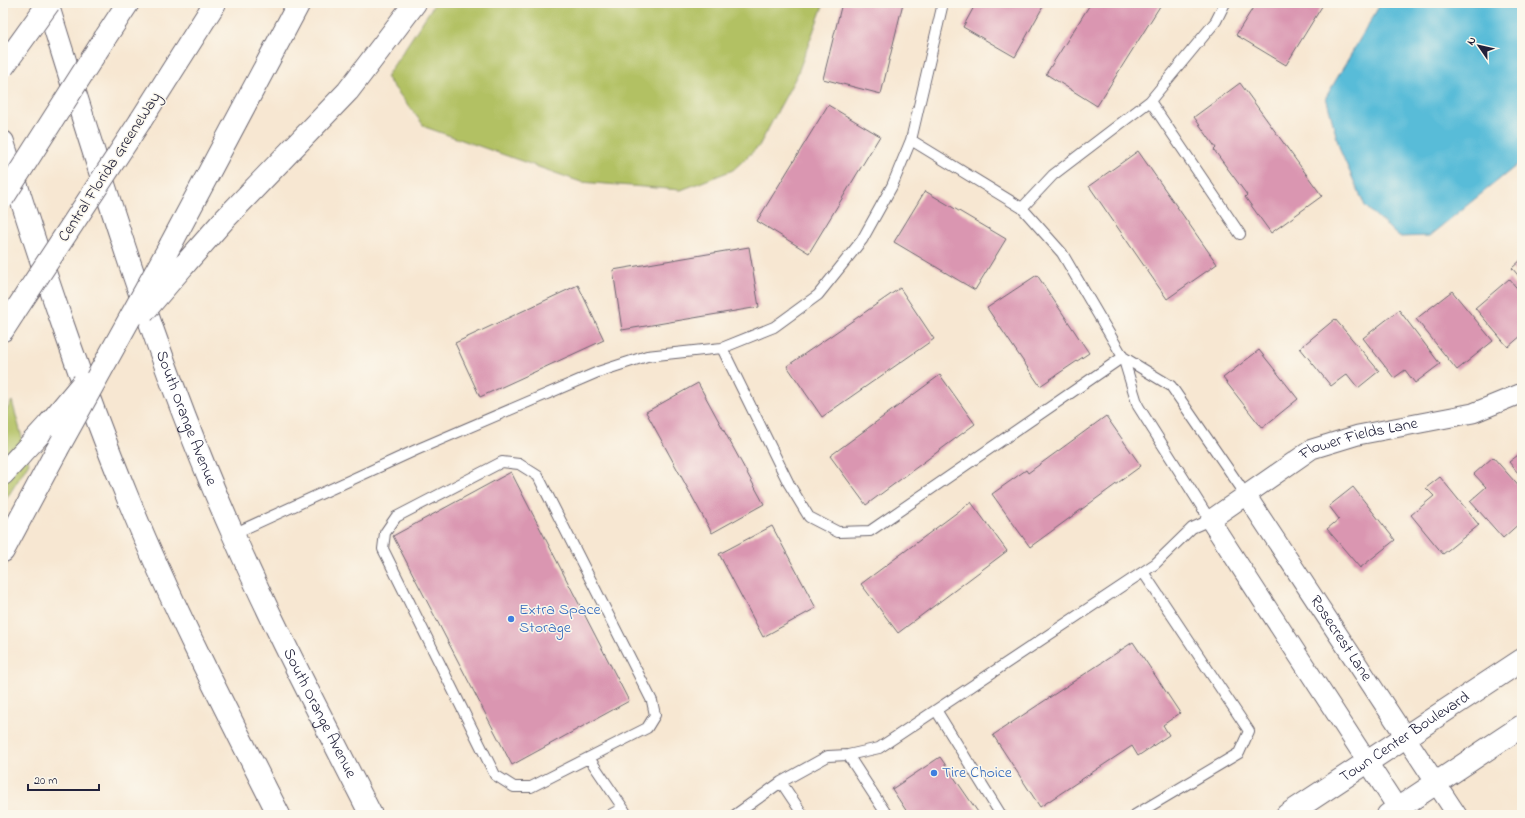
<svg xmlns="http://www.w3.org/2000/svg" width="1525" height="818" font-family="'Indie Flower',sans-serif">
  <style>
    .green { fill: #b2c164; stroke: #6a7250 }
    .water { fill: #59bcd8; stroke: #3e6f8a }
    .building { fill: #da96b1 }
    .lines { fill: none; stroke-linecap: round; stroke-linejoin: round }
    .service-casing { stroke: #6d6770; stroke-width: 12 }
    .minor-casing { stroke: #6d6770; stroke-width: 21 }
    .secondary-casing { stroke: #6d6770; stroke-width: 24 }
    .primary-casing { stroke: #6d6770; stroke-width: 24 }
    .motorway-casing { stroke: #6d6770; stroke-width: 24 }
    .service { stroke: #fff; stroke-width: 10 }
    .minor { stroke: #fff; stroke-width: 19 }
    .secondary { stroke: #fff; stroke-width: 22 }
    .primary { stroke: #fff; stroke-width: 22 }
    .motorway { stroke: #fff; stroke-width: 22 }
    .motorway-bridge-casing { stroke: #6d6770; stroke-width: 24; stroke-linecap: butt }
    .motorway-bridge { stroke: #fff; stroke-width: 22 }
    .shop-dot { fill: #3f7fe0; stroke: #fbf7ec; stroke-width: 1.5 }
    .labels { text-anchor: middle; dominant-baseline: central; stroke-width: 3; stroke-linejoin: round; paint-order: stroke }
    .street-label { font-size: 16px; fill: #22223b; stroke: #fbf7ec }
    .shop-label { font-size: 16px; fill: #366cbe; stroke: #fbf7ec; text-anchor: start }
  </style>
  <rect width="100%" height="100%" fill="#fbf7ec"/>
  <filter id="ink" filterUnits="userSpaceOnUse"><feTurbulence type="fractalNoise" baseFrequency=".025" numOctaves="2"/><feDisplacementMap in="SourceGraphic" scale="8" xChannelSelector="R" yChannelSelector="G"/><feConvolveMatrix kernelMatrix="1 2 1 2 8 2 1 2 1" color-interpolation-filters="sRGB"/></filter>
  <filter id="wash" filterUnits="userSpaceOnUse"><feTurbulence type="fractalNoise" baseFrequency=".012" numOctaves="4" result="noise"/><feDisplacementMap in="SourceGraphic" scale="16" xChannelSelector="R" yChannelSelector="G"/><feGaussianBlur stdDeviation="0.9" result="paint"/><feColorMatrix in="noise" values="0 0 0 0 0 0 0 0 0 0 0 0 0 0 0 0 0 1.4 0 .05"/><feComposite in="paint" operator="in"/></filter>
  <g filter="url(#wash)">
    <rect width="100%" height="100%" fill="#f7e7d2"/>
    <path class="green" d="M 435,3 L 824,3 L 797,75 L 759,146 L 733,170 L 681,190 L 581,182 L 425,127 L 386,77 Z
      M 12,401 L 29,463 L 3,504 L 3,416 Z"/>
    <path class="water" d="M 1381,3 L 1522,3 L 1522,161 L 1429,236 L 1399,237 L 1365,206 L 1340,150 L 1326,97 Z"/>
    <g id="blocks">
      <path class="building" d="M 842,3 L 903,3 L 881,94 L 823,79 Z
        M 976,3 L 1045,3 L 1015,57 L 963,27 Z
        M 1091,3 L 1162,3 L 1097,106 L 1046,74 Z
        M 1256,3 L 1324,3 L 1286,65 L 1236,35 Z
        M 1240,83 L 1322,196 L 1271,233 L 1245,197 L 1247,195 L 1214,150 L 1216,148 L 1194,117 Z
        M 828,105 L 880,136 L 809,253 L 757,221 Z
        M 1138,151 L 1217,264 L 1167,299 L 1089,186 Z
        M 925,191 L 1006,239 L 975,290 L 894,242 Z
        M 749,247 L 759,307 L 622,330 L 613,270 Z
        M 1522,259 L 1522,280 L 1512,268 Z
        M 1037,275 L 1089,353 L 1040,386 L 987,308 Z
        M 1509,279 L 1522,294 L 1522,335 L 1508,347 L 1475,308 Z
        M 578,285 L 604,340 L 480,397 L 455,343 Z
        M 900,288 L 934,339 L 822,417 L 787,366 Z
        M 1452,291 L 1493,341 L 1457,370 L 1416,319 Z
        M 1399,310 L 1440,364 L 1415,383 L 1405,370 L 1394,378 L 1363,338 Z
        M 1335,319 L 1379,371 L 1358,388 L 1347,374 L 1331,386 L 1300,348 Z
        M 1259,350 L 1298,399 L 1262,428 L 1223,378 Z
        M 940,375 L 975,424 L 866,505 L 830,456 Z
        M 698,383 L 764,504 L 712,533 L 646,412 Z
        M 1106,416 L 1141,466 L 1030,547 L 992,494 L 1026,470 L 1028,473 Z
        M 1522,452 L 1522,478 L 1509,462 Z
        M 1493,457 L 1522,490 L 1522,521 L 1503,538 L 1470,501 L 1486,487 L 1474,474 Z
        M 511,472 L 629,701 L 512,765 L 393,536 Z
        M 1440,477 L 1479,525 L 1443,554 L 1411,515 L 1434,496 L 1426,488 Z
        M 1353,487 L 1395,540 L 1360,568 L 1327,529 L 1339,519 L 1329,506 Z
        M 971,502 L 1007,551 L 898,633 L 861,584 Z
        M 772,526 L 816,608 L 763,637 L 719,554 Z
        M 1133,642 L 1180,713 L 1163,725 L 1169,735 L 1138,756 L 1132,746 L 1040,807 L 993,735 Z
        M 940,757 L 980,815 L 909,815 L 892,789 Z"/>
    </g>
  </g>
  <g filter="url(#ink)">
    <use href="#blocks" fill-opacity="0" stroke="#6d6770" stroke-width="1"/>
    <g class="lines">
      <defs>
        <path id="service" d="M 1150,101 L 1240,234
          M 1022,208 L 1053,175 L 1150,101 L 1216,21 L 1225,3
          M 722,348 L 789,484 L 809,517 L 838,532 L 870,531 L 1123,357
          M 1123,357 L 1171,386 L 1246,495
          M 502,462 L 519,464 L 538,476 L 652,701 L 655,715 L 647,728 L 531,787 L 514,787 L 495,775 L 383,549 L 385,533 L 396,517 Z
          M 233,534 L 416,450 L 598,372 L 647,356 L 722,348 L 774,327 L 818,295 L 862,240 L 892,186 L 911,140 L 943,3
          M 936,710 L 1001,815
          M 848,755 L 887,815
          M 589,758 L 623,808
          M 610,815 L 623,808 L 627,815
          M 735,815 L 781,782
          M 803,815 L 781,782 L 828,756 L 848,755 L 879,748 L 1155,564 L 1192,528 L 1210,520 L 1138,406 L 1123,357 L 1062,253 L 1022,208 L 911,140
          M 1135,815 L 1239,753 L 1249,731 L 1143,572"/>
        <g id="minor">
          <path id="s1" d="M 1246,495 L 1457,815"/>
          <path id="s2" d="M 1402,815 L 1210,520 L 1312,449 L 1358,435 L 1473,413 L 1522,393"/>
        </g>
        <g id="secondary">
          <path id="s3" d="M 1287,815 L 1522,660"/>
          <path d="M 1388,815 L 1522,726"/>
        </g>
        <g id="primary">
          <path id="s4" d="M 47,3 C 103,182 157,363 233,534 C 275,630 324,722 371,815"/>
          <path d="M 3,142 C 41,263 81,384 129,501 C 173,608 227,712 279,815"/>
        </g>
        <path id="motorway" d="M 105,38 L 128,3
          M 141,120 L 215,3
          M 171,244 L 299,3
          M 185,264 L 223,221 L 348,91 L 415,3
          M 3,330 L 14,313
          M 3,474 L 48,425
          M 3,551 L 57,450"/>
      </defs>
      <use href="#service" class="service-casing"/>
      <use href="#minor" class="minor-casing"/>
      <use href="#secondary" class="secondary-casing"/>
      <use href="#primary" class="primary-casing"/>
      <use href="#motorway" class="motorway-casing"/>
      <use href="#service" class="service"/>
      <use href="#minor" class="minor"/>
      <use href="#secondary" class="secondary"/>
      <use href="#primary" class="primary"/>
      <use href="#motorway" class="motorway"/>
      <defs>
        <path id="motorway-bridge" d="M 3,67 L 49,3
          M 3,198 L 105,38
          M 14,313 L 141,120
          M 143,313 L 185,264
          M 48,425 L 83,383
          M 57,450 L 171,244"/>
      </defs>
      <use href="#motorway-bridge" class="motorway-bridge-casing"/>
      <use href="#motorway-bridge" class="motorway-bridge"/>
    </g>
  </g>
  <g class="shop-dot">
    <circle cx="511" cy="619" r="4"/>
    <circle cx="934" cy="773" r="4"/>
  </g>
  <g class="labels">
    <g class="street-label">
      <text transform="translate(110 167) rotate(-57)">Central Florida GreeneWay</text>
      <text stroke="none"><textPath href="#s4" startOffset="438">South Orange Avenue</textPath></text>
      <text stroke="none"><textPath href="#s2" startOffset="524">Flower Fields Lane</textPath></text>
      <text stroke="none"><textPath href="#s1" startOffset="172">Rosecrest Lane</textPath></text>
      <text stroke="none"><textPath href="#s4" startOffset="762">South Orange Avenue</textPath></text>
      <text stroke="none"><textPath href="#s3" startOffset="141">Town Center Boulevard</textPath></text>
    </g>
    <g class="shop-label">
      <text x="519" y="610">Extra Space<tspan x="519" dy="18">Storage</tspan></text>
      <text x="942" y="773">Tire Choice</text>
    </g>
  </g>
  <rect width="1525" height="818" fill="none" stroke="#fbf7ec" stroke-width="16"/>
  <g transform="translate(1479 46) rotate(304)" stroke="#fbf7ec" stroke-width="3" paint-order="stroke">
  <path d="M0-3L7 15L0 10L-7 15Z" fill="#22223b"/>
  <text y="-6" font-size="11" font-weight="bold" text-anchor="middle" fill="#22223b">N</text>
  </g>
  <path d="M28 784v6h71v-6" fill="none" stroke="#22223b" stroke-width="2"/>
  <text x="34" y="784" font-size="12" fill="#22223b" stroke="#fbf7ec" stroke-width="3" paint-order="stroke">20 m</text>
</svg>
